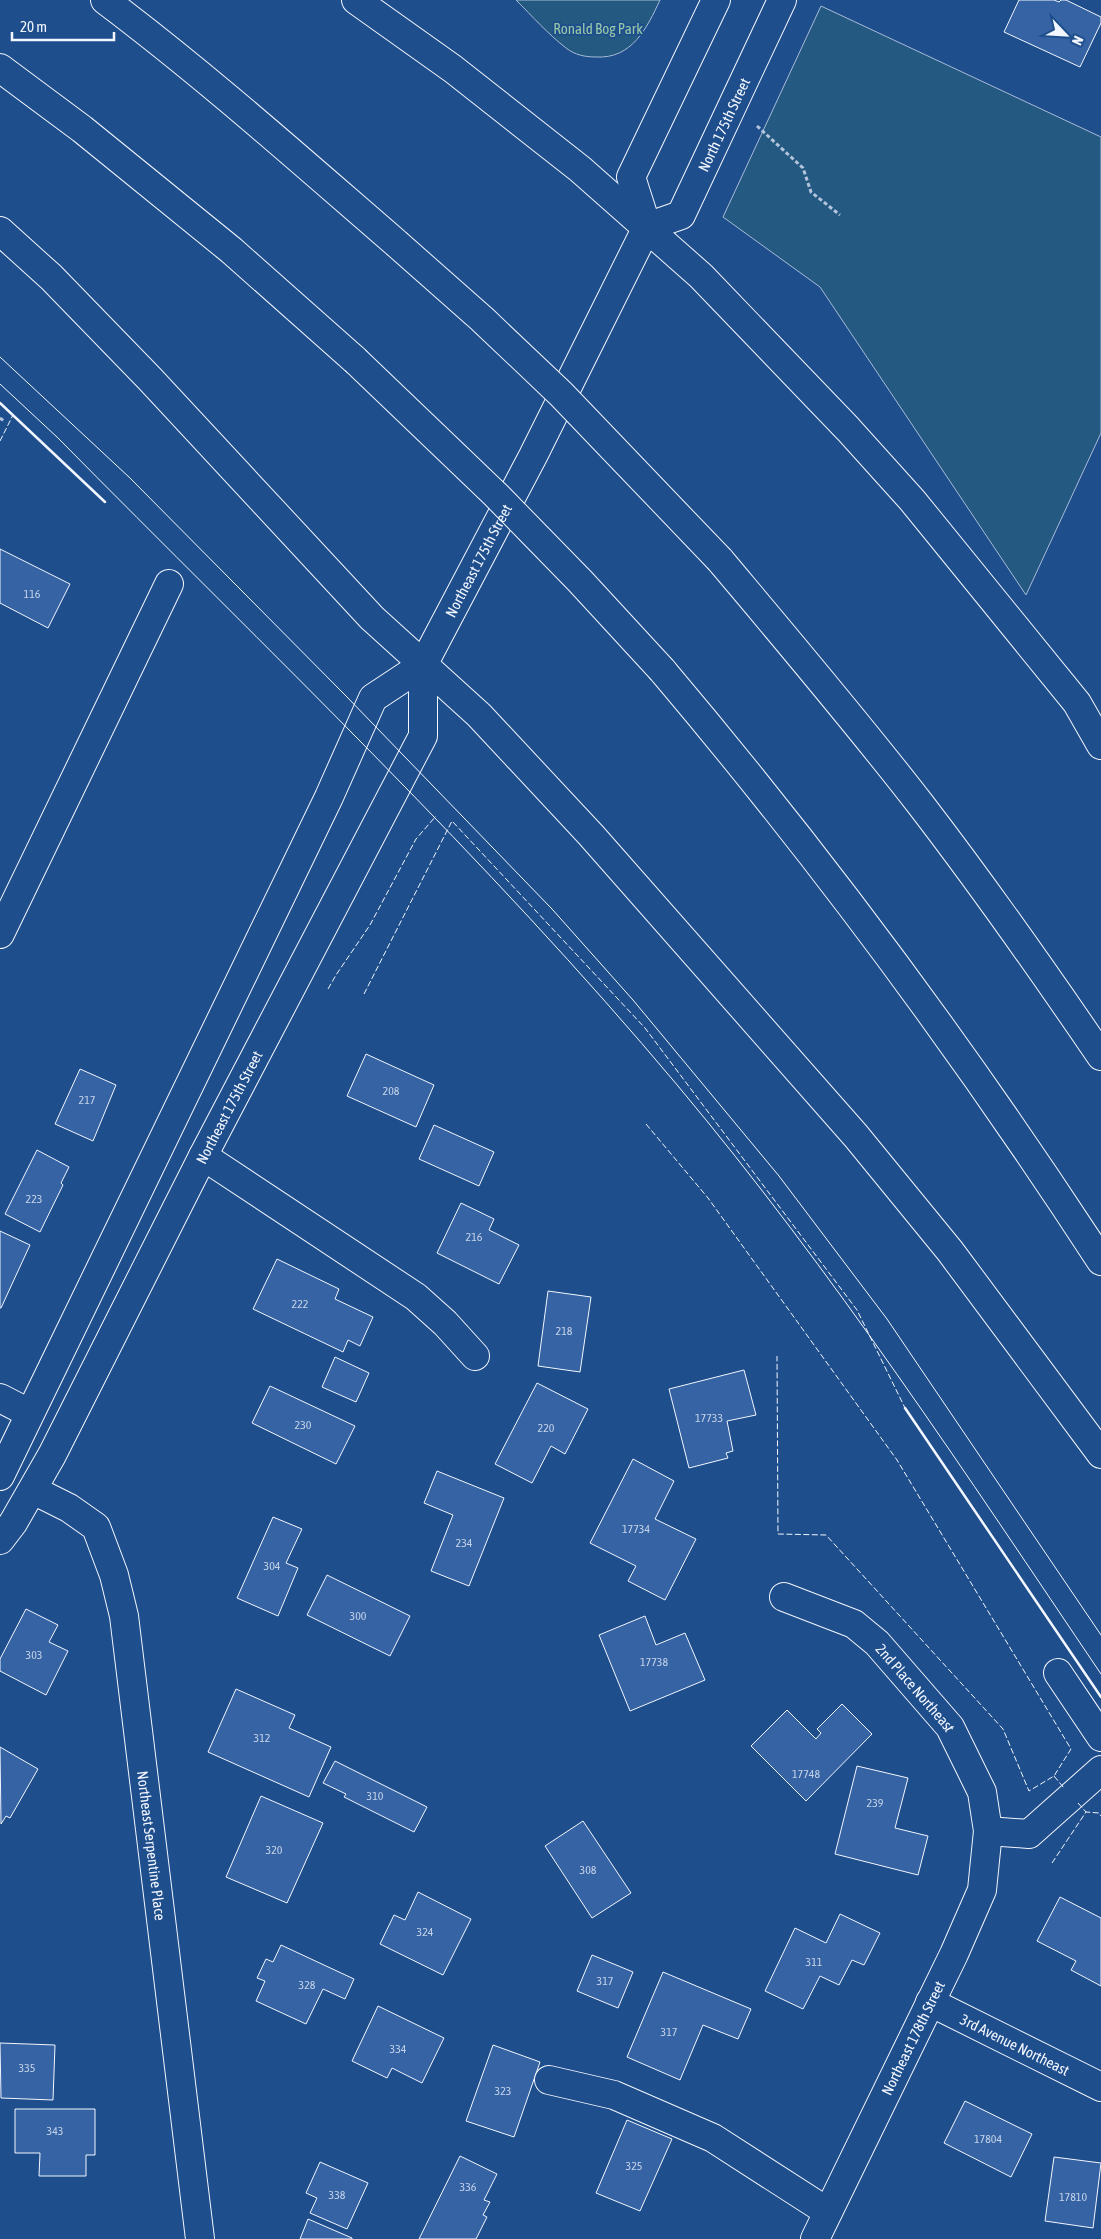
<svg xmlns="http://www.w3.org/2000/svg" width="1101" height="2239" font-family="'Asap Condensed',sans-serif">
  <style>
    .green { fill: #245a82; stroke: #a8bbd7 }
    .building { fill: #3563a3; stroke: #f2f6ff }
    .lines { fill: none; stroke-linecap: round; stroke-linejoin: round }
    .minor-casing { stroke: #f2f6ff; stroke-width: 30 }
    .major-casing { stroke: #f2f6ff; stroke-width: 30 }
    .highway-casing { stroke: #f2f6ff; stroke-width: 30 }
    .path { stroke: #b3c4dc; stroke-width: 3; stroke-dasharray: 4 2.5; stroke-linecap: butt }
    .minor { stroke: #1f4e8c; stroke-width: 28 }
    .major { stroke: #1f4e8c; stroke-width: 28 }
    .highway { stroke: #1f4e8c; stroke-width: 28 }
    .tram { stroke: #f2f6ff; stroke-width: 1 }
    .highway-bridge-casing { stroke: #f2f6ff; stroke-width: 30; stroke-linecap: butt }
    .highway-bridge { stroke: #1f4e8c; stroke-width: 28 }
    .fence { stroke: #f2f6ff; stroke-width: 1; stroke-dasharray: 6 2.5; stroke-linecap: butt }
    .wall { stroke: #f2f6ff; stroke-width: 2.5 }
    .labels { text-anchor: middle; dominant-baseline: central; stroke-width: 4; stroke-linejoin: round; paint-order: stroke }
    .number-label { font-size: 12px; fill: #c3d1e8 }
    .park-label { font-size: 15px; fill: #97c8a6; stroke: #1f4e8c }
    .street-label { font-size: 15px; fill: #f2f6ff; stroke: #1f4e8c }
  </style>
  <rect width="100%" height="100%" fill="#1f4e8c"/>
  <path class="green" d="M 516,0 L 660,0 C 647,28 632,59 596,57 C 585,57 575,55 566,48 C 548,34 532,16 516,0 Z
    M 821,6 L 1101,137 L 1101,433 L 1026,595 L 820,287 L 723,217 Z"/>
  <path class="building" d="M 1019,0 L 1054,0 L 1059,2 L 1061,0 L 1066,0 L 1101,17 L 1101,23 L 1080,67 L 1004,32 Z
    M 0,549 L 70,584 L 48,628 L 0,603 Z
    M 366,1054 L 434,1085 L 416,1127 L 347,1096 Z
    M 80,1069 L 116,1085 L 93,1141 L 55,1124 Z
    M 434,1125 L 494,1152 L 479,1186 L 419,1159 Z
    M 37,1150 L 69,1167 L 61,1183 L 63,1185 L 40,1232 L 5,1214 Z
    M 461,1203 L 494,1219 L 489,1230 L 519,1245 L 499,1284 L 437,1253 Z
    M 0,1231 L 30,1245 L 1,1308 L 0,1308 Z
    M 277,1259 L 339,1289 L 335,1299 L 373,1317 L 360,1346 L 348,1340 L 343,1352 L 253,1309 Z
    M 548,1291 L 591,1297 L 580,1372 L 538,1366 Z
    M 335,1357 L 369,1373 L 356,1402 L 322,1387 Z
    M 744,1370 L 756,1415 L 727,1421 L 733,1451 L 726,1453 L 728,1458 L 689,1468 L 669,1389 Z
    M 537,1383 L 588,1409 L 565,1454 L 551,1446 L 532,1483 L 495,1464 Z
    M 270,1386 L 355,1426 L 336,1464 L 252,1423 Z
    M 633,1459 L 674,1481 L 655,1519 L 696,1539 L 665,1600 L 628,1581 L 636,1566 L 590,1543 Z
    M 437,1471 L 504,1498 L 469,1586 L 431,1571 L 453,1515 L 424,1503 Z
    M 273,1517 L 302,1529 L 286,1563 L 298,1568 L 278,1616 L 237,1598 Z
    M 327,1575 L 410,1616 L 390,1656 L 307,1615 Z
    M 26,1609 L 58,1625 L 49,1642 L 68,1651 L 46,1695 L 0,1671 L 0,1659 Z
    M 645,1616 L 656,1645 L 685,1633 L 705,1680 L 630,1711 L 599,1635 Z
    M 236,1689 L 295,1715 L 289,1728 L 331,1747 L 309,1797 L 208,1752 Z
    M 842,1704 L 872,1734 L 806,1801 L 751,1746 L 787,1710 L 816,1739 L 821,1733 L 817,1729 Z
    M 0,1747 L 38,1769 L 10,1818 L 6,1816 L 1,1824 Z
    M 335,1761 L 427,1807 L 414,1832 L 344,1797 L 346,1794 L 323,1783 Z
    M 857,1766 L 908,1778 L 895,1828 L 928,1836 L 918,1875 L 835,1854 Z
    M 261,1796 L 323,1823 L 287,1903 L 226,1877 Z
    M 583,1821 L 631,1893 L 592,1918 L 545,1846 Z
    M 418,1892 L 471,1919 L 443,1975 L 380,1944 L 394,1915 L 405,1920 Z
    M 1060,1897 L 1101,1918 L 1101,1986 L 1071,1970 L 1076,1961 L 1037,1941 Z
    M 840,1914 L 880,1933 L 864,1965 L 852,1960 L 839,1985 L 820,1976 L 803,2009 L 765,1991 L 795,1928 L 826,1943 Z
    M 281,1945 L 354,1979 L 345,1999 L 323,1989 L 306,2024 L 256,2001 L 265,1981 L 257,1978 L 266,1959 L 273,1962 Z
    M 592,1955 L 633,1972 L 618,2008 L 577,1991 Z
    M 663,1972 L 751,2009 L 738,2039 L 703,2025 L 680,2080 L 627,2057 Z
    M 378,2006 L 444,2038 L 422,2083 L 392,2068 L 387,2078 L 352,2061 Z
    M 0,2043 L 55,2045 L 53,2100 L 1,2098 Z
    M 493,2045 L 540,2062 L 514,2137 L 466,2121 Z
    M 965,2101 L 1032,2134 L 1011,2177 L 944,2143 Z
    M 15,2109 L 95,2109 L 95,2155 L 86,2155 L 86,2176 L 39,2176 L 40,2153 L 15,2153 Z
    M 627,2120 L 672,2139 L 640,2211 L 596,2193 Z
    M 460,2156 L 497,2174 L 484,2200 L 490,2202 L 483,2215 L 487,2217 L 476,2239 L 419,2239 Z
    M 1054,2157 L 1101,2163 L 1093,2228 L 1045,2221 Z
    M 320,2162 L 368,2183 L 347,2229 L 310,2213 L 317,2198 L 306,2193 Z
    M 308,2219 L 352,2238 L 352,2239 L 300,2239 Z"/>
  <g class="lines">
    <defs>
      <g id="minor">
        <path d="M 0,934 L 169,584"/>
        <path d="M 203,1156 L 416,1297 L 445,1323 L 475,1356"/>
        <path d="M 0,1398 L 29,1413"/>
        <path id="s1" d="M 33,1490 L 69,1508 L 96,1527 L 114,1575 L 124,1616 L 200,2239"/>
        <path id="s2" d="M 784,1597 L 854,1624 L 877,1643 L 950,1727 L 982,1792 L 988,1831 L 982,1890 L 954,1954 L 815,2239"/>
        <path d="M 1058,1673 L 1101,1737"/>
        <path d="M 988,1831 L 1029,1834 L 1101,1770"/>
        <path id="s3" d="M 930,2002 L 1101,2087"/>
        <path d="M 549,2080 L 614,2095 L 713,2138 L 828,2212"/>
      </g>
      <g id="major">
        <path id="s4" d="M 647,227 L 681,215 L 782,0"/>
        <path d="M 0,1476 L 329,797 L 373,698 L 423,665"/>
        <path id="s5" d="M 0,1540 L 13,1523 L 52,1455 L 203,1156 L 423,736 L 423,665 L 533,456 L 647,227 L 631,177 L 716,0"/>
      </g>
      <path id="highway" d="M 105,0 C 206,76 300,160 396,243
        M 356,0 L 453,69 L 580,169 L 701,276 L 848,429 L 912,500 L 1077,703 L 1101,745
        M 0,68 L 82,129 L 231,250 L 355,360
        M 0,231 L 51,277 L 150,379 L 372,618 L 479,715 L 591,835 L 856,1136 L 950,1251 L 1101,1454
        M 720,560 C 788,641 856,721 921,805 C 984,887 1043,971 1101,1056
        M 662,670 C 821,858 967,1055 1101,1261"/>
    </defs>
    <use href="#minor" class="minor-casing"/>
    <use href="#major" class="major-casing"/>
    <use href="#highway" class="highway-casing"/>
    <path class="path" d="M 757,126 L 803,168 L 811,192 L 840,215
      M 0,418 L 4,421"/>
    <use href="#minor" class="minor"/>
    <use href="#major" class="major"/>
    <use href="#highway" class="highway"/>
    <path class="tram" d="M 0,357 L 130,478 L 346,696 L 552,909 L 633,1000 L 779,1176 L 887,1319 L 1101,1635
      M 0,384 L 58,438 C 267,650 487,858 678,1086 C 833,1271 966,1474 1101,1674"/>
    <defs>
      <path id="highway-bridge" d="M 396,243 L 482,319 L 561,394 L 720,560
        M 355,360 L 496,495 L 580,581 L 662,670"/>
    </defs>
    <use href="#highway-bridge" class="highway-bridge-casing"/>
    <use href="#highway-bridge" class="highway-bridge"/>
    <path class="fence" d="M 0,441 L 13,415
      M 328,989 L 336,975 L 370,925 L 416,839 L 436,816
      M 364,994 L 452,821 L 645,1028 L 857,1310 L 905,1408
      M 646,1124 L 708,1198 L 897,1460 L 1071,1749 L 1054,1776 L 1029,1791 L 1003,1729 L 826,1535 L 778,1534 L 777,1356
      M 1054,1776 L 1064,1788
      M 1078,1803 L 1086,1812
      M 1052,1863 L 1086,1812 L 1099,1813 L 1101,1816"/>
    <path class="wall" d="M 0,403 L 105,502
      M 905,1408 L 1101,1697"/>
  </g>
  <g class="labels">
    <g class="number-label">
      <text x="32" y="594">116</text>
      <text x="391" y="1091">208</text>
      <text x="87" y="1100">217</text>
      <text x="34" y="1199">223</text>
      <text x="474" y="1237">216</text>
      <text x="300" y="1304">222</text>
      <text x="564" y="1331">218</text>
      <text x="709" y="1418">17733</text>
      <text x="303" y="1425">230</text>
      <text x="546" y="1428">220</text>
      <text x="636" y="1529">17734</text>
      <text x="464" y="1543">234</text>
      <text x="272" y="1566">304</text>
      <text x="358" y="1616">300</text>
      <text x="34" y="1655">303</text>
      <text x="654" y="1662">17738</text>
      <text x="262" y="1738">312</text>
      <text x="806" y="1774">17748</text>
      <text x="375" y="1796">310</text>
      <text x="875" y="1803">239</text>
      <text x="274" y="1850">320</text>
      <text x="588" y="1870">308</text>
      <text x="425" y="1932">324</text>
      <text x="814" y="1962">311</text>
      <text x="605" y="1981">317</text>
      <text x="307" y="1985">328</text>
      <text x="669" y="2032">317</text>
      <text x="398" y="2049">334</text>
      <text x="27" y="2068">335</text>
      <text x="503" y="2091">323</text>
      <text x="55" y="2131">343</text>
      <text x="988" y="2139">17804</text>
      <text x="634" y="2166">325</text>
      <text x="468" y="2187">336</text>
      <text x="337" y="2195">338</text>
      <text x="1073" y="2197">17810</text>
    </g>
    <g class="park-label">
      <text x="598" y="28">Ronald Bog Park</text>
    </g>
    <g class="street-label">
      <text stroke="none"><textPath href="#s4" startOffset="136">North 175th Street</textPath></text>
      <text stroke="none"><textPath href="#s5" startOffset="1098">Northeast 175th Street</textPath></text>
      <text stroke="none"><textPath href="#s5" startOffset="490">Northeast 175th Street</textPath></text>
      <text stroke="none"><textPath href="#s2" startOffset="164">2nd Place Northeast</textPath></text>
      <text stroke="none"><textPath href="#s1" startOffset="398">Northeast Serpentine Place</textPath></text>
      <text transform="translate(913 2038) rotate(-64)">Northeast 178th Street</text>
      <text stroke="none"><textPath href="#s3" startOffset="95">3rd Avenue Northeast</textPath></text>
    </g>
  </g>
  <g transform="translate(1066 35) rotate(115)" stroke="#1f4e8c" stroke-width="4" paint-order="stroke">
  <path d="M0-4L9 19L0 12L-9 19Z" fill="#f2f6ff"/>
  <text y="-8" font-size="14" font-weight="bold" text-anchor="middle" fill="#f2f6ff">N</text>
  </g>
  <path d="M12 32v8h102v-8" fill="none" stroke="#f2f6ff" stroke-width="2.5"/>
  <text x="20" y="32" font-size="15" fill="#f2f6ff" stroke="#1f4e8c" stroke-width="4" paint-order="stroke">20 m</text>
</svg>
